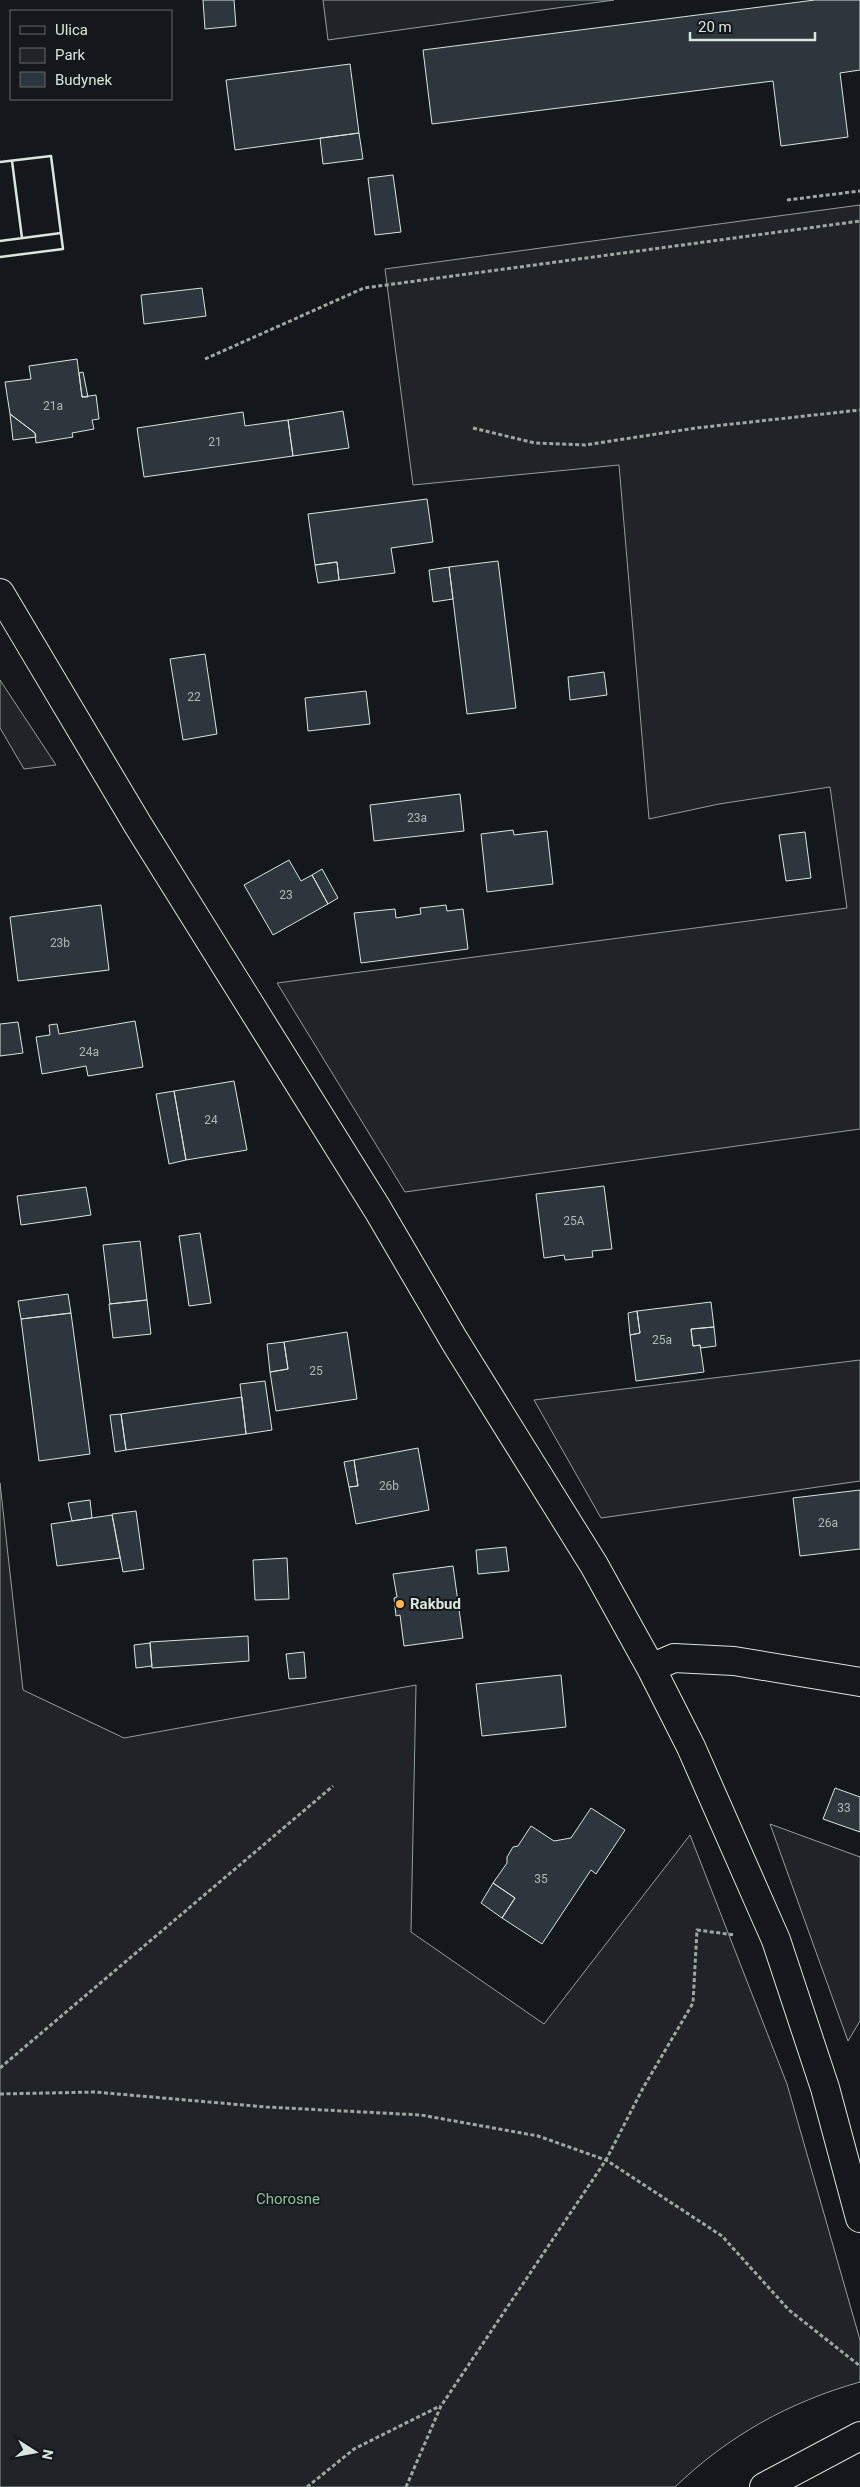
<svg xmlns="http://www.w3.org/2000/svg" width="860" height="2487" font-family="Roboto,sans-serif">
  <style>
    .green { fill: #202428; stroke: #939e99 }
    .building { fill: #2c363c; stroke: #d8e6dc }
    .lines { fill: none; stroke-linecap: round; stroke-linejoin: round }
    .minor-casing { stroke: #d8e6dc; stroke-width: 30 }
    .path { stroke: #9da8a2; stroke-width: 3; stroke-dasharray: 4 2.5; stroke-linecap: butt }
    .minor { stroke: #14181c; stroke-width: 28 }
    .wall { stroke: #d8e6dc; stroke-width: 2.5 }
    .poi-dot { fill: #ffb74d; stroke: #14181c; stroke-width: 2 }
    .labels { text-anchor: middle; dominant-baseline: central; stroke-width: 4; stroke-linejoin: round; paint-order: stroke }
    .number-label { font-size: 12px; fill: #adbab4 }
    .poi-label { font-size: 15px; font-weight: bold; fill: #d8e6dc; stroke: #14181c; text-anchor: start }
    .park-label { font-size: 15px; fill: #8ac095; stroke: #14181c }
  </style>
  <rect width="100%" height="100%" fill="#14181c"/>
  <path class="green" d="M 323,0 L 614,0 L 328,40 Z
    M 860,205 L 860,1129 L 405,1192 L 277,983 L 847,908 L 830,787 L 719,804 L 649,819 L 619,465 L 413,485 L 385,269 Z
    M 0,680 L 56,765 L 24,769 L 0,728 Z
    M 860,1360 L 860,1481 L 601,1518 L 534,1400 Z
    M 0,1483 L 23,1690 L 124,1738 L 416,1685 L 411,1932 L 544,2024 L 690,1835 L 787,2084 L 860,2340 L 860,2382 C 789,2402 728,2436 675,2487 L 0,2487 Z
    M 770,1824 L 860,1857 L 860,2021 L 848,2041 Z"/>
  <path class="building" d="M 203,0 L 234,0 L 236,26 L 205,29 Z
    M 815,0 L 860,0 L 860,70 L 840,73 L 848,137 L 781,146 L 773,81 L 432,124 L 423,50 Z
    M 350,64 L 359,133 L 235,150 L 226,80 Z
    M 359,133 L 363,159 L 323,164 L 320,138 Z
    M 393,175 L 401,232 L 375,235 L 368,178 Z
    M 202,288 L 206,316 L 144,324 L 141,295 Z
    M 77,359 L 82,397 L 96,395 L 99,419 L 92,420 L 94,429 L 72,433 L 73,437 L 36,443 L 35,433 L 10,414 L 5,382 L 31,379 L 29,366 Z
    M 83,372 L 88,397 L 82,397 L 79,373 Z
    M 343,411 L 349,448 L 293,456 L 288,420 Z
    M 243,412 L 245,426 L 288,420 L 293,456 L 144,477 L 137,428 Z
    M 10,414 L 35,433 L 36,437 L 13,440 Z
    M 427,499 L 433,542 L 391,548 L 395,573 L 339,580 L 337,562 L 315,565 L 308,514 Z
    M 498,561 L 516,708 L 467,714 L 449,567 Z
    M 337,562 L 339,580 L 318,583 L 315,565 Z
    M 449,567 L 453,599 L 433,602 L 429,570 Z
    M 205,654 L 217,734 L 183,740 L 170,659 Z
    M 604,672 L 607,695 L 570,700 L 568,677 Z
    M 366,691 L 370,724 L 308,731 L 305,698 Z
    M 460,794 L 464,831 L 374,841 L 370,805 Z
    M 513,830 L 514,835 L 547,831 L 553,884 L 487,892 L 481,834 Z
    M 805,832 L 811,878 L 786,881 L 779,835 Z
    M 289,860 L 301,881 L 312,875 L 328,904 L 273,935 L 244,885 Z
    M 322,869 L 338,898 L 328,904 L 312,875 Z
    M 101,905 L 109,970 L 18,981 L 10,917 Z
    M 446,905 L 447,911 L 463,909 L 468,949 L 361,963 L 354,913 L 395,909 L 396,918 L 421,914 L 420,908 Z
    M 135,1021 L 143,1067 L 88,1076 L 86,1066 L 42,1074 L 36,1037 L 50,1035 L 49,1025 L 57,1024 L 59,1034 Z
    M 18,1022 L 23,1053 L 0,1056 L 0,1024 Z
    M 234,1081 L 247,1150 L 186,1160 L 174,1091 Z
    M 174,1091 L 186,1160 L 169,1164 L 156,1094 Z
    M 604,1186 L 612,1249 L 592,1251 L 593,1257 L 565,1260 L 564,1255 L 544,1258 L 536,1194 Z
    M 86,1187 L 91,1215 L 21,1225 L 17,1196 Z
    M 200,1233 L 211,1303 L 189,1306 L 179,1236 Z
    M 140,1241 L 147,1300 L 110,1304 L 103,1245 Z
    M 68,1294 L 71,1313 L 21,1319 L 18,1301 Z
    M 147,1300 L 151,1334 L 113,1338 L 109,1304 Z
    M 711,1302 L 714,1327 L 691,1329 L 693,1346 L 700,1345 L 704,1372 L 636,1381 L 630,1335 L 640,1333 L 637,1311 Z
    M 637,1311 L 640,1333 L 630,1335 L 628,1313 Z
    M 71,1313 L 90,1454 L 39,1461 L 21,1319 Z
    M 714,1327 L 716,1346 L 701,1348 L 700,1345 L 693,1346 L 691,1329 Z
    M 347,1332 L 357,1399 L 276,1411 L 270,1372 L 288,1369 L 284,1342 Z
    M 284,1342 L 288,1369 L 270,1372 L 267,1344 Z
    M 265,1381 L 272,1430 L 246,1434 L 240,1384 Z
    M 242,1397 L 246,1434 L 126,1450 L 121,1414 Z
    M 121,1414 L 126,1450 L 115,1452 L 110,1415 Z
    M 418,1448 L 429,1510 L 356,1524 L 349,1487 L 358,1486 L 354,1460 Z
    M 354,1460 L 358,1486 L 349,1487 L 344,1462 Z
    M 860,1490 L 860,1549 L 800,1556 L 793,1498 Z
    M 90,1500 L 92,1518 L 72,1521 L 68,1503 Z
    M 136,1511 L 144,1569 L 123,1572 L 112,1514 Z
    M 112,1515 L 120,1558 L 57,1566 L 51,1524 Z
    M 506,1547 L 509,1571 L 478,1574 L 476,1550 Z
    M 287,1558 L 289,1599 L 255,1600 L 253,1560 Z
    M 453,1566 L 463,1638 L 404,1646 L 400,1615 L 396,1616 L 394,1598 L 397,1597 L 393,1574 Z
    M 248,1636 L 249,1661 L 152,1668 L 150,1642 Z
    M 150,1643 L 152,1666 L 136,1668 L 134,1645 Z
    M 304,1652 L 306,1678 L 289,1679 L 286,1654 Z
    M 561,1675 L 566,1727 L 482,1736 L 476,1684 Z
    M 835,1788 L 860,1797 L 860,1832 L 823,1819 Z
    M 591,1808 L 625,1830 L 596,1874 L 591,1870 L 542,1944 L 502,1918 L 515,1898 L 493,1883 L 507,1863 L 507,1857 L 513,1847 L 518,1846 L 531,1826 L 554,1841 L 571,1838 Z
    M 493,1883 L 515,1898 L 502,1918 L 481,1903 Z"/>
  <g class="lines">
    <defs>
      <path id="minor" d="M 0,593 L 138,825 L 378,1210 L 454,1340 L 594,1565 L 651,1668 L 691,1747 L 776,1940 L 825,2088 L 860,2218
        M 651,1668 L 674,1658 L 734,1661 L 860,1682
        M 764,2487 L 860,2436"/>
    </defs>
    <use href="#minor" class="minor-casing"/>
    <path class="path" d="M 787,200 L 860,191
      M 205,359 L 364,288 L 860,221
      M 473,428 L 535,443 L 585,445 L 696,428 L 860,410
      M 0,2068 L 333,1786
      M 0,2094 L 95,2092 L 266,2107 L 421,2115 L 538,2136 L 606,2160 L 722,2236 L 789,2310 L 860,2366
      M 307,2487 L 354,2449 L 440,2406
      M 406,2487 L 441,2406 L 606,2160 L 643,2088 L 693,2003 L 697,1930 L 735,1935"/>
    <use href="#minor" class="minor"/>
    <path class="wall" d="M 12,161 L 22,238
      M 0,162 L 51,156 L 63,249 L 0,257
      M 0,241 L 61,233"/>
  </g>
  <circle class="poi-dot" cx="400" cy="1604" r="5"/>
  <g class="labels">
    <g class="number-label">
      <text x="53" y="406">21a</text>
      <text x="215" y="442">21</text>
      <text x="194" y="697">22</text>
      <text x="417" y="818">23a</text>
      <text x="286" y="895">23</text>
      <text x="60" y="943">23b</text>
      <text x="89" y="1052">24a</text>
      <text x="211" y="1120">24</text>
      <text x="574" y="1221">25A</text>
      <text x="662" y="1340">25a</text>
      <text x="316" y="1371">25</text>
      <text x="389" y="1486">26b</text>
      <text x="828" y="1523">26a</text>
      <text x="844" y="1808">33</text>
      <text x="541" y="1879">35</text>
    </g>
    <g class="poi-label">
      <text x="410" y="1604">Rakbud</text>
    </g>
    <g class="park-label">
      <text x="288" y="2199">Chorosne</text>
    </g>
  </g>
  <rect x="10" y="10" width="162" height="90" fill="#14181c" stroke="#626a69"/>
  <rect x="20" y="26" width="25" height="8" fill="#14181c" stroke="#626a69"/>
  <text x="55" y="35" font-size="15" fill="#d8e6dc">Ulica</text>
  <rect x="20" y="48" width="25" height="15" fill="#202428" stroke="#626a69"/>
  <text x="55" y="60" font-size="15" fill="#d8e6dc">Park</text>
  <rect x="20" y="72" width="25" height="15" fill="#2c363c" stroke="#626a69"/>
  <text x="55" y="85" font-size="15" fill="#d8e6dc">Budynek</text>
  <g transform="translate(35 2452) rotate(101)" stroke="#14181c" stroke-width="4" paint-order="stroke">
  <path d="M0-4L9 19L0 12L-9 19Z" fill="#d8e6dc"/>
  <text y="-8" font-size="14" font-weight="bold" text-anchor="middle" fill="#d8e6dc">N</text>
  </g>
  <path d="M690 32v8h125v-8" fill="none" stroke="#d8e6dc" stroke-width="2.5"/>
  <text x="698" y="32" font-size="15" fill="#d8e6dc" stroke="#14181c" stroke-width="4" paint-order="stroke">20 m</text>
</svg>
